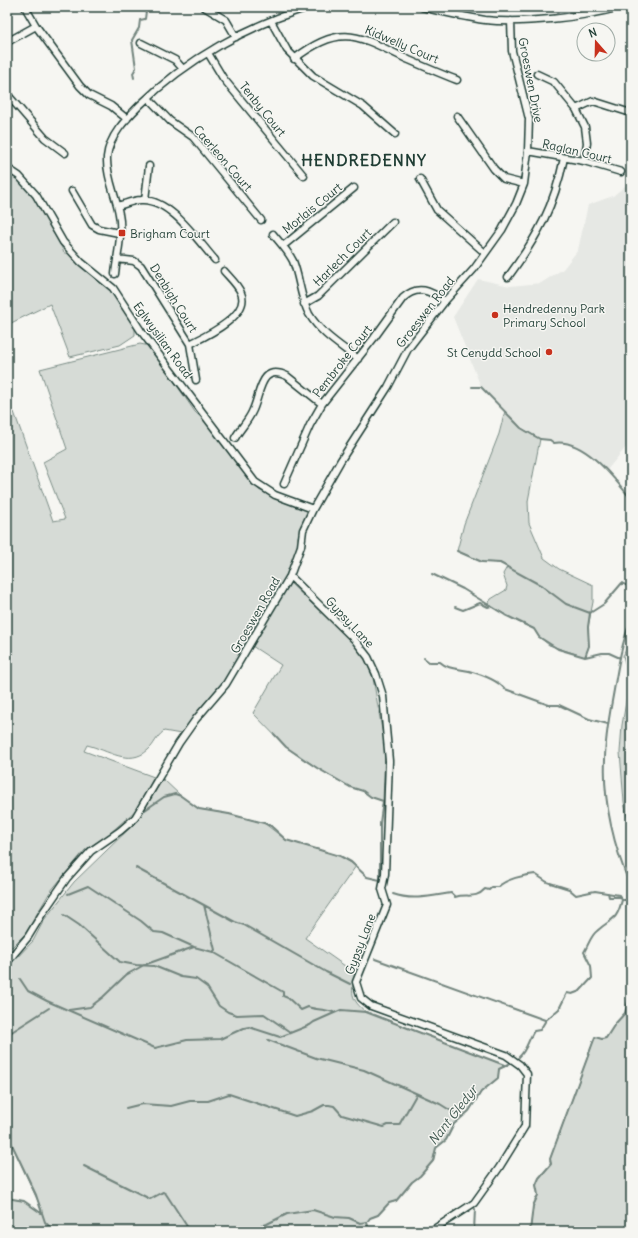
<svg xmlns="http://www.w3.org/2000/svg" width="638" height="1238" font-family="Delius,sans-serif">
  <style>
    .built { fill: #e6e8e4 }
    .green { fill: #d6dbd6; stroke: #7a8c85 }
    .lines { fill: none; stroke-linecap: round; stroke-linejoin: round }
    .stream { stroke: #72847d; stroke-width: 2 }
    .street-casing { stroke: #1f3d34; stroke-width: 9 }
    .street { stroke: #f6f6f2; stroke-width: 6 }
    .poi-dot { fill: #c8321e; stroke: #f6f6f2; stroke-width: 1.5 }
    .labels { text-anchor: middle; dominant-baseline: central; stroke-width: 3; stroke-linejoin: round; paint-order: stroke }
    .street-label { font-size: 12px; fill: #1f3d34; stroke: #f6f6f2 }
    .poi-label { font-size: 12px; fill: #1f3d34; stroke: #f6f6f2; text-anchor: start }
    .water-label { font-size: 13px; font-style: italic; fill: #425a52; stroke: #f6f6f2 }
    .district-label { font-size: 16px; font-weight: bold; letter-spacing: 1px; fill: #1f3d34; stroke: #f6f6f2 }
  </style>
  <rect width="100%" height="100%" fill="#f6f6f2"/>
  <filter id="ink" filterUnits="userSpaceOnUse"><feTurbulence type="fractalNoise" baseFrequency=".025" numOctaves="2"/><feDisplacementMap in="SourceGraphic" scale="8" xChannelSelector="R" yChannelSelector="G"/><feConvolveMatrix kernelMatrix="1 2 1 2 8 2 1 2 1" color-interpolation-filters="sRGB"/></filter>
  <g filter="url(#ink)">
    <path class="built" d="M 631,181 L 631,441 L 607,470 L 583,450 L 565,443 L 554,443 L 550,440 L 540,439 L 531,434 L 509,416 L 481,387 L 453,317 L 478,279 L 510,286 L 541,283 L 563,269 L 578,250 L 588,205 L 613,196 Z"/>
    <path class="green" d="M 493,7 L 596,7 L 494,10 Z
      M 7,170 C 30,186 40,208 53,232 C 57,239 61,245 64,253 L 69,253 L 109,288 L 135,329 L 135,335 L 120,345 L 70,357 L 50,304 L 7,325 Z
      M 140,344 L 150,346 L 195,412 L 209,424 L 239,466 L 259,490 L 278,500 L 298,505 L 307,511 L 307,514 L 298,537 L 299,545 L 285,578 L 227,677 L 201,707 L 181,734 L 164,731 C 155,738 155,744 148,750 C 129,767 108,750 87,745 L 84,751 L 154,777 L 136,810 L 108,835 L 85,850 L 50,892 L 25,934 L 12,947 L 7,947 L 7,415 L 14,412 L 53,521 L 65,519 L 43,462 L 67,449 L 40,369 Z
      M 505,411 L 521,428 L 540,439 L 528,501 L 529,523 L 544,558 L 559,569 L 593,585 L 593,602 L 588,627 L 589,646 L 585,657 L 549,645 L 539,637 L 534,629 L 518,622 L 491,606 L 488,604 L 491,599 L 506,590 L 507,586 L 503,574 L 507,567 L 500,563 L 482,562 L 457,551 L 464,524 L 499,434 Z
      M 290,583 L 351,641 L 366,660 L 373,678 L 385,747 L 383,801 L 371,797 L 363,791 L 350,787 L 304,760 L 286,747 L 253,713 L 281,665 L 252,646 Z
      M 631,639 L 631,837 L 624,802 L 620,752 L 622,725 L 630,679 L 623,656 Z
      M 163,779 L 181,796 L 199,809 L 229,814 L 264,823 L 286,840 L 340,856 L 356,866 L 305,938 L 355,973 C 351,992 350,999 366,1012 L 507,1066 L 499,1069 L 498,1078 L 481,1092 L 469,1111 L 454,1124 L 446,1140 L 436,1148 L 433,1161 L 420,1176 L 412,1182 L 396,1201 L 389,1203 L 378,1215 L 370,1218 L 367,1222 L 369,1231 L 7,1231 L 7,1198 L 24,1201 L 41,1213 L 42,1210 L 7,1134 L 7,968 L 33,941 L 44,920 L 74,882 L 137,821 Z
      M 631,990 L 631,1231 L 530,1231 L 533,1206 L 538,1195 L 536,1185 L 539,1178 L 551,1164 L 550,1159 L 595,1037 L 602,1039 L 606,1038 L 615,1024 L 625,1013 Z"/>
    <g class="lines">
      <path class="stream" d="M 134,78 L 133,73 L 136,68 L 132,40 L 139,28 L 140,20 L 145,19 L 146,11 L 151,7
        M 472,387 L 481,387 L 521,428 L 531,434 L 540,439 L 550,440 L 554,443 C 584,438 615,479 631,499
        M 457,551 L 482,562 L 500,563 L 542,586 L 566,604 L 590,613
        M 432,574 L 463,589 L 505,615 L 534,629 L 539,637 L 558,649 L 585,657 L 602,653 L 609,653 L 620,658
        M 455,607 L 463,610 L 480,603 L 488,607 L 491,606
        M 631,620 C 622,642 618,666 614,690 C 610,713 605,736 605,760 C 603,802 614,848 631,887
        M 585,657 L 589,646 L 588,627 L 590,613 L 604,604 L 622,583 L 631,588
        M 424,658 L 429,662 L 440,662 C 449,670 458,668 469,671 C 480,674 497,680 505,689 L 549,705 L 559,705 L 589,719 L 608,724
        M 145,810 L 164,797 L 175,794 L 181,796 L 199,809 L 229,814 L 264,823 L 271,826 L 286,840 L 340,856 L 351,862 L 367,877 L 380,880 L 380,823 L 383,801 L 371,797 L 363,791 L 350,787 L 317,768 L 286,747 L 274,734
        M 136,868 L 235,922 L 244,925 L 326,972 L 350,984
        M 608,893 L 609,897 L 620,897
        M 68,894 L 88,886 L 141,921 L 154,932 L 163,933 L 194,947 L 213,952 L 283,992 L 283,996 L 288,998 L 301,1010 L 308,1007 C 316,1010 324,1009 333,1012
        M 393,894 C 412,901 432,896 451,893 L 455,897 C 467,893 475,900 485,889 L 489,890 L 492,887 L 498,887 C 506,879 524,875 535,874 L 547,882 L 569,889 L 576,895 L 595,891 L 619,895 L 622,900
        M 204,905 L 215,950 L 213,952
        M 64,915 L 79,925 L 120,962 L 136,965 L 154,966 L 181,977 L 196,979 L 207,987 L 219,1006 L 228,1012 L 237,1015 L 264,1014 L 290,1032
        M 375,959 L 545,1020
        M 20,979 L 28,991 L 47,1001 L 155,1048 L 187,1040 L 220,1039 L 244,1028 L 249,1027 L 280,1037 L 310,1025 L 314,1022 L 341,1010 L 366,1012 L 507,1066
        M 69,1010 L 90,1007 L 103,997 L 126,975 L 144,965 L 194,947
        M 7,1035 L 49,1008
        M 268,1040 L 316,1058 L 364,1070 L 440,1104 L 461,1117
        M 519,1057 C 527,1050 528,1040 534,1031 L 540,1030 L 546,1020 L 559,1009 L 567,993 L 572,994 L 580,991 L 592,978 L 591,966 L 584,952 C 588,946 591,935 597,931 C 612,917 616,923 622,900 L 631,900
        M 126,1108 L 142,1104 L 171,1106 L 190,1101 L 208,1101 L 229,1094 L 295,1116 L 313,1111 L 324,1105 L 329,1105 L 334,1106 L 342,1115 L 384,1127 L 388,1125 L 399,1125 L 416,1095
        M 7,1134 L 36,1195 L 45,1222 L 54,1231
        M 84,1166 L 150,1199 L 163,1192 L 166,1194 L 190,1231
        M 7,1198 L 24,1201 L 41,1213
        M 245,1231 L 267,1224 L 287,1214 L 313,1210 L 335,1217 L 349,1218 L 360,1223 L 367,1222
        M 369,1231 L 367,1222 L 370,1218 L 378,1215 L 389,1203 L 396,1201 L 412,1182 L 420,1176 L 433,1161 L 436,1148 L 446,1140 L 454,1124 L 469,1111 L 481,1092 L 498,1078 L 499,1069 L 509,1064
        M 474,1231 L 475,1209
        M 530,1231 L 533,1206 L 538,1195 L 536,1185 L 539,1178 L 551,1164 L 550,1159 L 595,1037 L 602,1039 L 606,1038 L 615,1024 L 625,1013 L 631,990"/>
      <defs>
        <path id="street" d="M 25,7 L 36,26 L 80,86 L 89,95 L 111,106 L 127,119
          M 204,7 L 226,20 L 236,37
          M 422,7 C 443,12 464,17 485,20 C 522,24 585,17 620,7
          M 271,21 L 287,50 L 313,76 L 363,106 L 395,134
          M 7,42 L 36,26
          M 141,43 L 175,60 L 183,69
          M 208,53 L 223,78 L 304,176
          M 294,59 C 343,21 360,37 409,60 C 425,67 441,74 457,80
          M 537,74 L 554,82 L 576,109 L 585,127 L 587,143 L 584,161
          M 7,94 L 45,138 L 65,153
          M 148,98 L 170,121 L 193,137 L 261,220
          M 576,109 L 593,101 L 631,113
          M 457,116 L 494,169 L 504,179 L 524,184
          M 528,151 L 584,161 L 621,172
          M 7,168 L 19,176 L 36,195 L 63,242 L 81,262 L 113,288 L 141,331 L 255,482 L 275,495 L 313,509
          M 420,179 L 437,210 L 485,253
          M 72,191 L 92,225 L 99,229 L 119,233
          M 145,200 L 149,166
          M 118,206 C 125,204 134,200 141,200 C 170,198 198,241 215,260
          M 273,234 C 280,243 288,251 293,261 C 300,279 300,297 309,314 C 321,334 340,345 358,359
          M 283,246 L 354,188
          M 117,259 L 134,261 L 141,266 L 190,344 L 196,380
          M 115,274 C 117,255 123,233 119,214 C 116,195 106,177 107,157 C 109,136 126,119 140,105 C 187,59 247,26 309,7
          M 508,277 C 538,236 554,207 564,158
          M 304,304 L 318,296 L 393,222
          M 190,344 C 206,336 251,315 241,293 C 238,285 230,278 224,271
          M 235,438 C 240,429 248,421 252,412 C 261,395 259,363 287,376 L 322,404
          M 284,484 L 310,425 L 322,404 L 374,338 L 403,298 C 418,284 430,291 445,301
          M 290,576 L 354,639 L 368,657 L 376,674 L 383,696 L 389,761 L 385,874 L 382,889 L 387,905 L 356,982 L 361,998 L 371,1006 L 506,1055 L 520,1065 L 527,1074 L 525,1126 L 499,1168 L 474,1203 L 431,1231
          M 7,962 L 28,937 L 42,914 L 67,878 L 91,851 L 120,831 L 135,818 L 179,743 L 196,719 L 226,684 L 290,576 L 301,546 L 303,530 L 313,509 L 341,460 L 388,387 L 408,349 L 445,301 L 474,269 L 502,230 L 516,204 L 524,184 L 528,151 L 529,119 L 512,51 L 511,21"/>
      </defs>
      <use href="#street" class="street-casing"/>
      <use href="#street" class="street"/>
    </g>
  </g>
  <g class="poi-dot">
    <rect x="118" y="229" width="8" height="8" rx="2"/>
    <circle cx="495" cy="315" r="4"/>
    <circle cx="549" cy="352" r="4"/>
  </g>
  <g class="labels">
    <g class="street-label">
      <text transform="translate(402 44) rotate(23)">Kidwelly Court</text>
      <text transform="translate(531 80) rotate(79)">Groeswen Drive</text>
      <text transform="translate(263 109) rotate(51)">Tenby Court</text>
      <text transform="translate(577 151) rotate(13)">Raglan Court</text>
      <text transform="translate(223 158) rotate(49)">Caerleon Court</text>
      <text transform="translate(312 208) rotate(-39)">Morlais Court</text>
      <text transform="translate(342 257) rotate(-45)">Harlech Court</text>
      <text transform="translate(174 298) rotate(58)">Denbigh Court</text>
      <text transform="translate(425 312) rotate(-52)">Groeswen Road</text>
      <text transform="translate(163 340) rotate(54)">Eglwysilian Road</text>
      <text transform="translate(342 361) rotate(-52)">Pembroke Court</text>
      <text transform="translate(255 615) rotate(-60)">Groeswen Road</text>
      <text transform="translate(350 622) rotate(47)">Gypsy Lane</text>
      <text transform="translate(360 944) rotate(-69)">Gypsy Lane</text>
    </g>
    <g class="poi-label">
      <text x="130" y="233">Brigham Court</text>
      <text x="503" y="308">Hendredenny Park<tspan x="503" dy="14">Primary School</tspan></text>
      <text x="541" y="352" text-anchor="end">St Cenydd School</text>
    </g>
    <g class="water-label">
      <text transform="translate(453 1115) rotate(-52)">Nant Gledyr</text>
    </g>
    <g class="district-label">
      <text x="364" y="160">HENDREDENNY</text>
    </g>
  </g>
  <rect width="638" height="1238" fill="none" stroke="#f6f6f2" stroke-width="24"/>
  <rect x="12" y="12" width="614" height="1214" fill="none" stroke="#1f3d34" stroke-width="1.5" filter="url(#ink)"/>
  <g transform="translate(596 42) rotate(340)"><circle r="19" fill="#f6f6f2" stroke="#a0aca6"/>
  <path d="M0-3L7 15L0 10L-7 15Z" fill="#c8321e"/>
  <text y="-6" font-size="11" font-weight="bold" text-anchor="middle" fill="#1f3d34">N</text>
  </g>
</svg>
